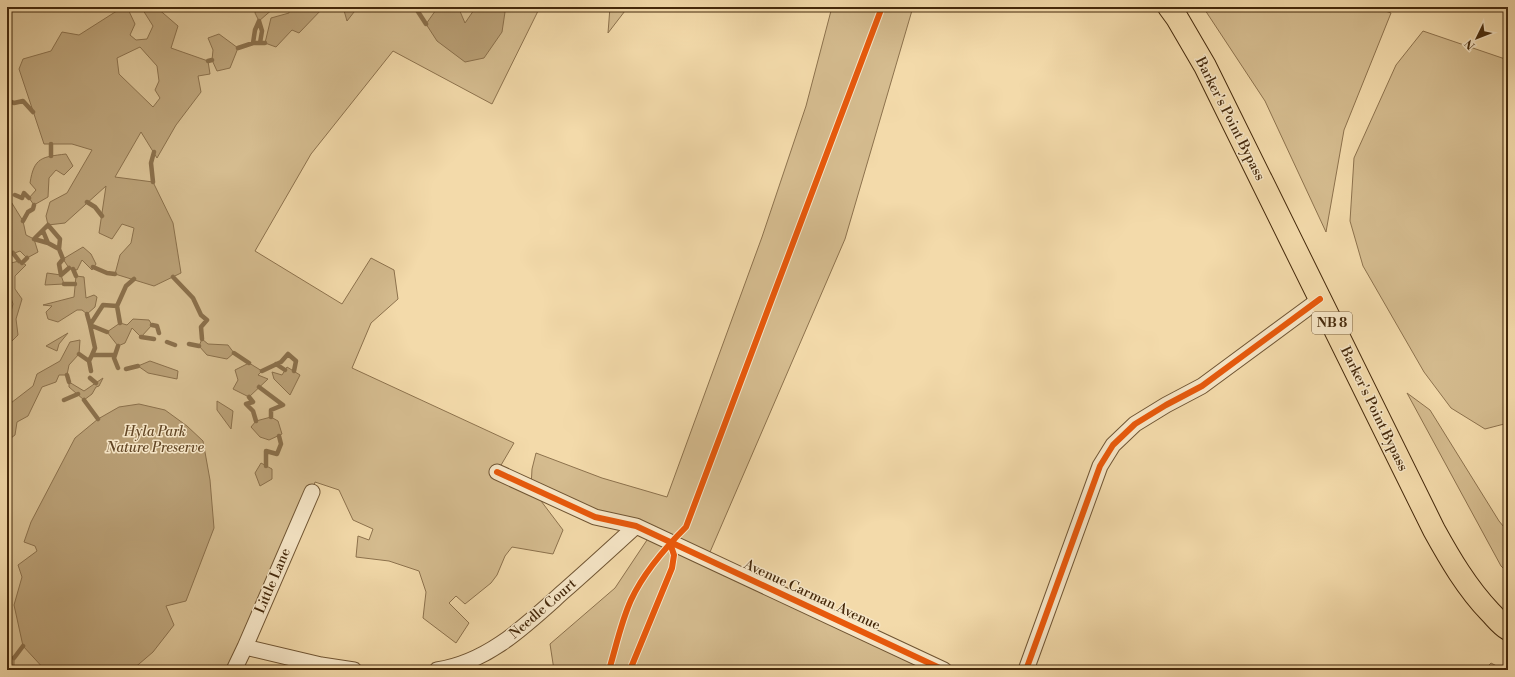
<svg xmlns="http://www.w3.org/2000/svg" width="1515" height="677" font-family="'Libre Bodoni',serif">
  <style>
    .green { fill: #d5bc8f; stroke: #8d724d }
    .water { fill: #b89e74; stroke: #8a6f4a; fill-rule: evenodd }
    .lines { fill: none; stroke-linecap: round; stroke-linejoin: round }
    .stream { stroke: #8a6f4a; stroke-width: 4.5 }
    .minor-casing { stroke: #705533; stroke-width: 17 }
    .trunk-casing { stroke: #45290b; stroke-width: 24 }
    .minor { stroke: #f7e7c8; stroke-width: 15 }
    .trunk { stroke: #f3daaa; stroke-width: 22 }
    .cycleway-casing { stroke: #f7e7c8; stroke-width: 8 }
    .cycleway { stroke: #e8590c; stroke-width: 6 }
    .labels { text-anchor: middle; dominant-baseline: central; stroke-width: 3; stroke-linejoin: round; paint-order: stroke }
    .shield { fill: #f7e7c8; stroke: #7a6244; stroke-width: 1 }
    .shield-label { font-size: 13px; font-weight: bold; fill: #45290b }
    .street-label { font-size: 14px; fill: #45290b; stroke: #f7e7c8 }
    .park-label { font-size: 14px; font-style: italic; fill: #624625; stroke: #f7e7c8 }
  </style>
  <rect width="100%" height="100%" fill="#f3daaa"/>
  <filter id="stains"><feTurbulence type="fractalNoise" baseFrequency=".005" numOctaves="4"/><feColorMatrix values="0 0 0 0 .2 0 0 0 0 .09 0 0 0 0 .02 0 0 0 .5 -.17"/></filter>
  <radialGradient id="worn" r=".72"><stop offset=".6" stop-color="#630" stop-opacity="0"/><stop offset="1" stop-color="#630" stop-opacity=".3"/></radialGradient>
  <path class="green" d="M 7,7 L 540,7 L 492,104 L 393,51 L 311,154 L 255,251 L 342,304 L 371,258 L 394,270 L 398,299 L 371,323 L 352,368 L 514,443 L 497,472 L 531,488 L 532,469 L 536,453 L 602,478 L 667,497 L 762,237 L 806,106 L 832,7 L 913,7 L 845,239 L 707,559 L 944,670 L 554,670 L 550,644 L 615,588 L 651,534 L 532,489 L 563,530 L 553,554 L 512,547 L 505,556 L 497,575 L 491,583 L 465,604 L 456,596 L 449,603 L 469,623 L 456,643 L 423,618 L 426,592 L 419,571 L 389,561 L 356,557 L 358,536 L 369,540 L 373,529 L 353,520 L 339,490 L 315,482 L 312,492 L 234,670 L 7,670 Z
    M 610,7 L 628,7 L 608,33 Z
    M 1203,7 L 1374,7 L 1391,13 L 1344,130 L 1326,232 L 1265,101 Z
    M 1423,31 L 1508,60 L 1508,423 L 1485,429 L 1451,408 L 1424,372 L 1363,266 L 1350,221 L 1354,158 L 1396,65 Z
    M 1407,393 L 1430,410 L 1499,521 L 1508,532 L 1508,573 L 1501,566 Z
    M 1491,663 L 1504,670 L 1484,670 Z"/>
  <path class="water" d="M 123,7 L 127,7 L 135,24 L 130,35 L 136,40 L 147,39 L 153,26 L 141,7 L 156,7 L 178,26 L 171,48 L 208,61 L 210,74 L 198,76 L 201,92 L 176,125 L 157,158 L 141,132 L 115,177 L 153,182 L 173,223 L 181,273 L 154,286 L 115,274 L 120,255 L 131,243 L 134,228 L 122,224 L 112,239 L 99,233 L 106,186 L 65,223 L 48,225 L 46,216 L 50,202 L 67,193 L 92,150 L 72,144 L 44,144 L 19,69 L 23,59 L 51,51 L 62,32 L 79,35 ZM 140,47 L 157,66 L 159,81 L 155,90 L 160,98 L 153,107 L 119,74 L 117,58 Z
    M 256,7 L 274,7 L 274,8 L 259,21 L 255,13 Z
    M 289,7 L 324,7 L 299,33 L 292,30 L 276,47 L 265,43 L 271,18 L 289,13 Z
    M 343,7 L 358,7 L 347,21 Z
    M 438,7 L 460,7 L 459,9 L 465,23 L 476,7 L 497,7 L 505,12 L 502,32 L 484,58 L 465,62 L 437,41 L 426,24 Z
    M 219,34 L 238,48 L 230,68 L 217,71 L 212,60 L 213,50 L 208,38 Z
    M 66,154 L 73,166 L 64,175 L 56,170 L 49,178 L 48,197 L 34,205 L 29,198 L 36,190 L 30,183 C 34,157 42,157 66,154 Z
    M 10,200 L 23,221 L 26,235 L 34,239 L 38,252 L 27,258 L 20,251 L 7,256 L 7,202 Z
    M 83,247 L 91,254 L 96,264 L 92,270 L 82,260 L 77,270 L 69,268 L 63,259 Z
    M 19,261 L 26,265 L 15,276 L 15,289 L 22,299 L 16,319 L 18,335 L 7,346 L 7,317 L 10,315 L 13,304 L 7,287 L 7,264 Z
    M 47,273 L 61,275 L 64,284 L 45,285 Z
    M 76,276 L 84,277 L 86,298 L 94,295 L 97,297 L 95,307 L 87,314 L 82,310 L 77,310 L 58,322 L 48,319 L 46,312 L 52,306 L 43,305 L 74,297 Z
    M 133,319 L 149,320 L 152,325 L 141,337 L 132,328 L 125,343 L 118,346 L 107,332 L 120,323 L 127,325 Z
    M 68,333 L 59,344 L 57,351 L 46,346 Z
    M 202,339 L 208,344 L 228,345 L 234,353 L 227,359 L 207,355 L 199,346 Z
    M 80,340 L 79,354 L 69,365 L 67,375 L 59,375 L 56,382 L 42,387 L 28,416 L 17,422 L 15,435 L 7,441 L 7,406 L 33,386 L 37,374 L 60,361 L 70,342 Z
    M 150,361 L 178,371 L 177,379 L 148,373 L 138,366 Z
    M 249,363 L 262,371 L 258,375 L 268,379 L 249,397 L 233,389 L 238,380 L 235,370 Z
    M 287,367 L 300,375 L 290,395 L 274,379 L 272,372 L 282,375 Z
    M 103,378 L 99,386 L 96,387 L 92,394 L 84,400 L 69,387 L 69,382 L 84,391 Z
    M 217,401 L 233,411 L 231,429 L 217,410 Z
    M 139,404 L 165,410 L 187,426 L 203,441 L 210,480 L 214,528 L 186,601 L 166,606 L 174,625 L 153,652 L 132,670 L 45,670 L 23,646 L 14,605 L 22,577 L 18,565 L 37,551 L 35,546 L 24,542 L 31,522 L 75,438 L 98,419 L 119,407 Z
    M 271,417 L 278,421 L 282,434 L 269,440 L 260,437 L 251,427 L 256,421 Z
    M 261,463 L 272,469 L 272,479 L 260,486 L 255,473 Z
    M 7,652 L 14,658 L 14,670 L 7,670 Z"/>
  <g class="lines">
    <path class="stream" d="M 415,7 L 426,24
      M 259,21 L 262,31 L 260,43
      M 253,43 L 255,30 L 259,21
      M 238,48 L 253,43 L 265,43
      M 208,61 L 212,60
      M 7,100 L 14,103 L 23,101 L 33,112
      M 51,156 L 51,144
      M 153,182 L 151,163 L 154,152
      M 15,195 L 22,198 L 24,193 L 29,198
      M 87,202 L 95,207 L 102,216
      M 23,221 L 28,212 L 33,209 L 34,205
      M 43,231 L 48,243 L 59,249 L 63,259 L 59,264 L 61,275 L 69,268
      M 48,243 L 34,239 L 48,225 L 60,239 L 59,249
      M 13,253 L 19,261
      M 22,263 L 27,258
      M 93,267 L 107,273 L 115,274
      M 73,269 L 76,276
      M 173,277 L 193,298 L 201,315 L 207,320 L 201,327 L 202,339
      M 64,284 L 75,284
      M 87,314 L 90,325 L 107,332
      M 120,323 L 117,306 L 126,286 L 134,279
      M 152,325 L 157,326 L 159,333
      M 141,337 L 154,339
      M 167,342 L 175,345
      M 189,344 L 199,346
      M 234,353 L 249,363
      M 79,354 L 89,361 L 91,371
      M 92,355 L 95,348 L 90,325 L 103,305 L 117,306
      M 89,361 L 92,355 L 115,355
      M 276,364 L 285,370
      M 118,368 L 114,358 L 118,346
      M 126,369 L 138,366
      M 262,371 L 281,362 L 288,354 L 296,361 L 294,371
      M 67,375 L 69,382
      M 90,378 L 96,383
      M 259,387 L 283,405 L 271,410 L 271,417
      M 249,397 L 253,402 L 246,404 L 253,411 L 256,421
      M 64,400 L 78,394
      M 84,400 L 98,419
      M 266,466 L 266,451 L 277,454 L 281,444 L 279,436
      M 14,658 L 23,646"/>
    <defs>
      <path id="minor" d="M 497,472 L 595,517 L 636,526 L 944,670
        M 245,647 L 321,665 L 354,670
        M 234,670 L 245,647 L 312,492
        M 437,670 C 489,662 526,625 564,591 C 588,570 612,548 636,526
        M 1026,670 L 1100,466 L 1113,445 L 1135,424 L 1166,405 L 1202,386 L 1320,299"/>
      <path id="trunk" d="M 1169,7 L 1177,18 L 1205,66 L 1434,530 C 1450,559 1467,588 1490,612 C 1496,618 1501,625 1508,629"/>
    </defs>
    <use href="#minor" class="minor-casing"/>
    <use href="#trunk" class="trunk-casing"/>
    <use href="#minor" class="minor"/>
    <use href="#trunk" class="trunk"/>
    <defs>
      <path id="cycleway" d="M 497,472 L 595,517 L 636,526 L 944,670
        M 609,670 C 616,647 621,622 631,600 C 644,572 665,548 686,527 L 882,7
        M 630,670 L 672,568 L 674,555 L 670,543
        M 1026,670 L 1100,466 L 1113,445 L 1135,424 L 1166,405 L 1202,386 L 1320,299"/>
    </defs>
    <use href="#cycleway" class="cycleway-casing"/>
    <use href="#cycleway" class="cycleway"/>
  </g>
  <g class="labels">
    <rect class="shield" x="1312" y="312" width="40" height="22" rx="3"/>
    <g class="shield-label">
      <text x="1332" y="323">NB 8</text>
    </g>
    <g class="street-label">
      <text transform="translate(1230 119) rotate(63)">Barker's Point Bypass</text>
      <text transform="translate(1374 409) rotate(64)">Barker's Point Bypass</text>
      <text transform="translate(273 581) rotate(-67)">Little Lane</text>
      <text transform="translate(812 595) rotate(25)">Avenue Carman Avenue</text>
      <text transform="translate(543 609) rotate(-41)">Needle Court</text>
    </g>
    <g class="park-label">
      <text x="155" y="432">Hyla Park<tspan x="155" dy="16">Nature Preserve</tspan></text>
    </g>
  </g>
  <rect width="1515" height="677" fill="none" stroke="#f3daaa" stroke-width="24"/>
  <rect x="8" y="8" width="1499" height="661" fill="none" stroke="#45290b" stroke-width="2"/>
  <rect x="12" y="12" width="1491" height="653" fill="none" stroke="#45290b"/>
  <g transform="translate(1477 38) rotate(227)" stroke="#f7e7c8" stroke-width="3" paint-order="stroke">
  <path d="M0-3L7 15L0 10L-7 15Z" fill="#45290b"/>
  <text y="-6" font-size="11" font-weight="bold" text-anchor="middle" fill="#45290b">N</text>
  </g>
  <rect width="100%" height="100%" filter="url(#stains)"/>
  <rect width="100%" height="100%" fill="url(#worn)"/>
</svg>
